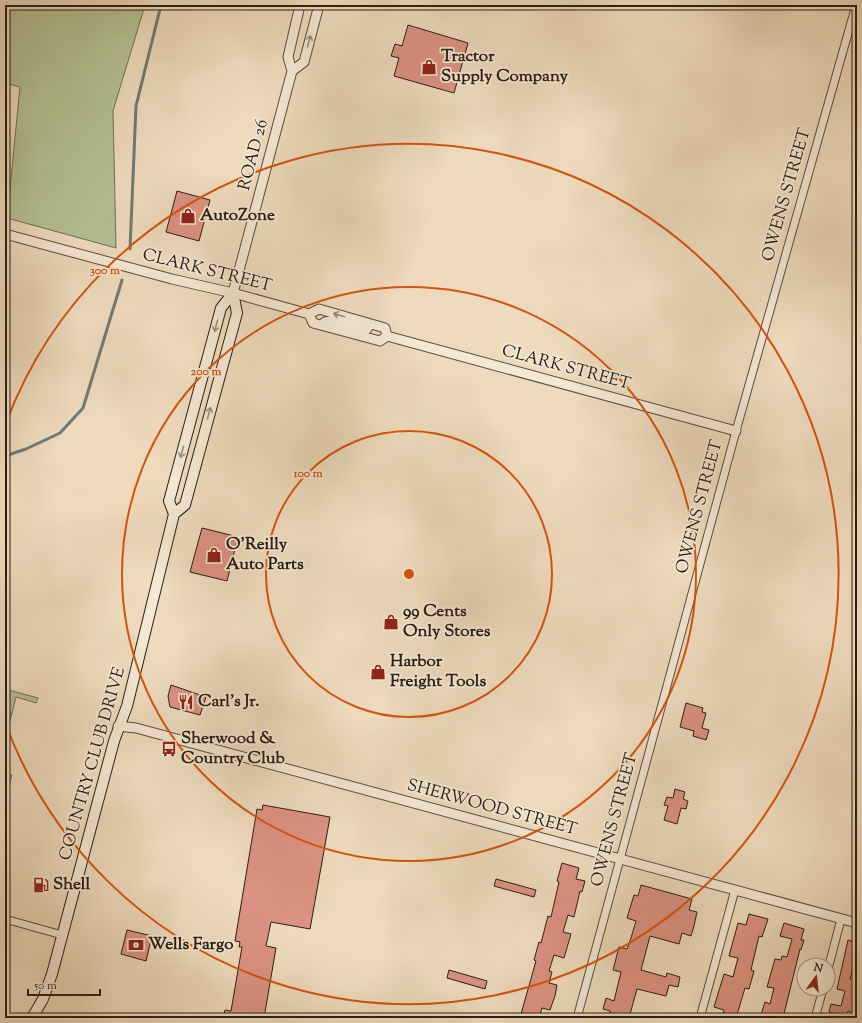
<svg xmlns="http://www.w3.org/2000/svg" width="862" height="1023" font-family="'Sorts Mill Goudy',serif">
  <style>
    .green { fill: #b4c194; stroke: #6e7054 }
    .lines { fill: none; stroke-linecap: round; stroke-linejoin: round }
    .stream { stroke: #6e7b77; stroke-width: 3 }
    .building { fill: #dc9282; stroke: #291e14 }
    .minor-casing { stroke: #5a4d3e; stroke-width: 9 }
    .tertiary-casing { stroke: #5a4d3e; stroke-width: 11 }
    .secondary-casing { stroke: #291e14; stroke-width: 12 }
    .minor { stroke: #f4e8d4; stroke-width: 7 }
    .tertiary { stroke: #f4e8d4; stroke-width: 9 }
    .secondary { stroke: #f4e8d4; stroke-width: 10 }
    .oneway { stroke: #998d7e }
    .ring { fill: none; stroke: #d5530d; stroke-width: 2 }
    .labels { text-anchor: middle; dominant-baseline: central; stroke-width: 3.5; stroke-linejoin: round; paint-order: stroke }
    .poi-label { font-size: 17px; font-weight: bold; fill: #291e14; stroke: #f4e8d4; text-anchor: start }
    .street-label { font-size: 17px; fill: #291e14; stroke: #f4e8d4 }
    .centre { fill: #d5530d; stroke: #f4e8d4; stroke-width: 2 }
    .ring-label { font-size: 12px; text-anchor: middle; font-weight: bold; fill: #d5530d; stroke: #f4e8d4; stroke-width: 3.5; stroke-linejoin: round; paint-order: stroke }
  </style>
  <rect width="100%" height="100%" fill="#eedbbd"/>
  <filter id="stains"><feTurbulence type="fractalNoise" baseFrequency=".005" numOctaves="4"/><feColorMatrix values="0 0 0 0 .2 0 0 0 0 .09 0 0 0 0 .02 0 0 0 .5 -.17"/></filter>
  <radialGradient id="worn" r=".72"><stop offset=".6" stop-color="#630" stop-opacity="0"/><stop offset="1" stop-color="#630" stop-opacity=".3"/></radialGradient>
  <path class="green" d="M 5,5 L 145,5 L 113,111 L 116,248 L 7,218 L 20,87 L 5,83 Z
    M 5,689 L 38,698 L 36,703 L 16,697 L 5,741 Z
    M 5,773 L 12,775 L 5,800 Z"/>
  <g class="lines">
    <path class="stream" d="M 130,249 L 136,106 L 161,5
      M 5,456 L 26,449 L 60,433 L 83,408 L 122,280"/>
  </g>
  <path class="building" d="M 408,25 L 468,43 L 454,93 L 394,76 L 399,58 L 391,56 L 395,44 L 402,46 Z
    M 177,191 L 210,200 L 199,241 L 166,232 Z
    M 202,528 L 238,537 L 227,581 L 190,572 Z
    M 171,685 L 206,697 L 200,715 L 170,707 L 168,696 Z
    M 686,703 L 703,708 L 702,712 L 706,713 L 702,728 L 709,730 L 706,740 L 693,736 L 694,731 L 680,727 Z
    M 675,789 L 685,792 L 683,799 L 688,801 L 686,809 L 681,808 L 677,824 L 664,820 L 668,806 L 664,805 L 667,797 L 673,798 Z
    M 263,805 L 330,817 L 310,929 L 271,922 L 266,946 L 276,948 L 264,1018 L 223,1018 L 225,1010 L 231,1011 L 242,947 L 239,947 L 240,942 L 235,941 L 257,809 L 262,810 Z
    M 562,863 L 579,868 L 576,879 L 585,881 L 582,892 L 580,891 L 574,917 L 568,915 L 563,932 L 571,934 L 564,958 L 554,955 L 549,971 L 552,972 L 549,983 L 557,985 L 555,996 L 550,1010 L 542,1008 L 539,1018 L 536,1018 L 521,1014 L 536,961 L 534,960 L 539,942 L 541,943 L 548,916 L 551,917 L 559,882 L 557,881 Z
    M 496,879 L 536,890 L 534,897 L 494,886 Z
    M 641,885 L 692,899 L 689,910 L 697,912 L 694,926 L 691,936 L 682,933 L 679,944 L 650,936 L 641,970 L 666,977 L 667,973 L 680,977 L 678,987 L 669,985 L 666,996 L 637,989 L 629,1018 L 609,1018 L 610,1011 L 603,1009 L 606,998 L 614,1001 L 621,972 L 613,970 L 619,947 L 627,949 L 631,938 L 636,921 L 627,918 L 634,895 L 638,896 Z
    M 749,914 L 768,919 L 762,937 L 759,936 L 751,970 L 754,971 L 749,989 L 745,988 L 736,1018 L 722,1018 L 724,1010 L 714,1007 L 724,974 L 733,977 L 738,958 L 729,956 L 738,923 L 746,925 Z
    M 784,923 L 804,929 L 801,940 L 804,940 L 801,950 L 800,949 L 783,1018 L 775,1015 L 774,1018 L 760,1018 L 765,1002 L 770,1004 L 774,988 L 767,987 L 775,959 L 781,960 L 782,956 L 787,957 L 792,939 L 780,936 Z
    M 127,930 L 152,936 L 146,961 L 121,954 Z
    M 848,940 L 857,943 L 857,965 L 854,964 L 850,979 L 857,981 L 857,996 L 853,1013 L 848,1011 L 846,1017 L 829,1012 L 831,1004 L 841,1006 L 845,991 L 837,989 Z
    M 449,970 L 487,981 L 485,989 L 447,978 Z"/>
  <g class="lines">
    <defs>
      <path id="minor" d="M 5,919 L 62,935
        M 828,969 L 841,919
        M 577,1018 L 736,431 L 856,5
        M 700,1018 L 735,890
        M 815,1018 L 823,989"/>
      <path id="tertiary" d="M 292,71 L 304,62 L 319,5
        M 5,234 L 172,279 L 233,293 L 309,314 L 319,309 L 385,328 L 387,336
        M 233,293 L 292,71 L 288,57 L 300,5
        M 309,314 L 313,323 L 380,341 L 387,336 L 736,431
        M 322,325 L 325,322 L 331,321 L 367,329 L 370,324
        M 118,726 L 136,728 L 857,923"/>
      <path id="secondary" d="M 174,514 L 185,505 L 237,313 L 233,293
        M 32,1018 L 43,999 L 52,974 L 114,741 L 127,706 L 174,514 L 169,501 L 221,308 L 233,293"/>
    </defs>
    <use href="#minor" class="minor-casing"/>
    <use href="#tertiary" class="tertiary-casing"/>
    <use href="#secondary" class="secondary-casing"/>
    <use href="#minor" class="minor"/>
    <use href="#tertiary" class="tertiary"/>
    <use href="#secondary" class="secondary"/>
  </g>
  <defs><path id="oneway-shaft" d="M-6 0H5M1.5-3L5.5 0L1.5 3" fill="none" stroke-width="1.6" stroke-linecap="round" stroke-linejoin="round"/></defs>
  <g class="oneway">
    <use href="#oneway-shaft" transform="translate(309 41) rotate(-75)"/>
    <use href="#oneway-shaft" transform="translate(339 315) rotate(-164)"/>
    <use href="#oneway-shaft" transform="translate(216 326) rotate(105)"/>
    <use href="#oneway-shaft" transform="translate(209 413) rotate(-75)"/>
    <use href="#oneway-shaft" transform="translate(182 452) rotate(105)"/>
  </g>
  <g class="ring">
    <circle cx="409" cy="574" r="143"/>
    <circle cx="409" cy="574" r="287"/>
    <path d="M6 423A430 430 0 1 1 6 725"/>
  </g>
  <defs>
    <symbol id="shop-bare" viewBox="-9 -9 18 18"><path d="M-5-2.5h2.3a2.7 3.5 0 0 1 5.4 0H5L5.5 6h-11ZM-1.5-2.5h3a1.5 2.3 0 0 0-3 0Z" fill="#8f2418" stroke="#f4e8d4" stroke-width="2.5" paint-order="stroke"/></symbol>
    <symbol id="restaurant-bare" viewBox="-9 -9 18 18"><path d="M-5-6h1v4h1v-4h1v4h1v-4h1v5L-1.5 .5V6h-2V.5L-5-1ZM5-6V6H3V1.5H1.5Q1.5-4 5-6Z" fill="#8f2418" stroke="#f4e8d4" stroke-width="2.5" paint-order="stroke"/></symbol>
    <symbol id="bus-bare" viewBox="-9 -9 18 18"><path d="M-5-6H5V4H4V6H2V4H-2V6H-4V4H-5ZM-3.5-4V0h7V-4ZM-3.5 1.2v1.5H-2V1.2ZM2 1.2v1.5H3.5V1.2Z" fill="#8f2418" stroke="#f4e8d4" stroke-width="2.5" paint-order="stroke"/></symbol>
    <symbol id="fuel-bare" viewBox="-9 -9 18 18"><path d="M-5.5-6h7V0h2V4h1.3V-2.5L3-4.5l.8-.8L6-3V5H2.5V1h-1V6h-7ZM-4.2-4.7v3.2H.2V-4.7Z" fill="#8f2418" stroke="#f4e8d4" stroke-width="2.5" paint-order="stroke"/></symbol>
    <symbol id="bank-bare" viewBox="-9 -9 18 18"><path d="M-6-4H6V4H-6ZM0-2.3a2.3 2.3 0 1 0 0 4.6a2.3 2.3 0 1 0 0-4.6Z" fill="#8f2418" stroke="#f4e8d4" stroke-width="2.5" paint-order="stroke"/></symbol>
  </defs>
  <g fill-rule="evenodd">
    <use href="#shop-bare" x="418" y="56" width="22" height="22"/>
    <use href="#shop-bare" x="177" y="205" width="22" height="22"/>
    <use href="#shop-bare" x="203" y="544" width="22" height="22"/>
    <use href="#shop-bare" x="380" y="611" width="22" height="22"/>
    <use href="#shop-bare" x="367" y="661" width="22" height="22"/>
    <use href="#restaurant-bare" x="175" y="691" width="22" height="22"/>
    <use href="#bus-bare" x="158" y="738" width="22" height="22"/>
    <use href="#fuel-bare" x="30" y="874" width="22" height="22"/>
    <use href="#bank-bare" x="125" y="934" width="22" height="22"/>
  </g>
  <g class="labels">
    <g class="poi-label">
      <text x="441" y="57">Tractor<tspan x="441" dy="20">Supply Company</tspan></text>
      <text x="200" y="216">AutoZone</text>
      <text x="226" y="545">O'Reilly<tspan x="226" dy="20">Auto Parts</tspan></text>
      <text x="403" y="612">99 Cents<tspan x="403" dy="20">Only Stores</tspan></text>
      <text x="390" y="662">Harbor<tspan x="390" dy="20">Freight Tools</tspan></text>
      <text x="198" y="702">Carl's Jr.</text>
      <text x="181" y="739">Sherwood &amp;<tspan x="181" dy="20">Country Club</tspan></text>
      <text x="53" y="885">Shell</text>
      <text x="148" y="945">Wells Fargo</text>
    </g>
    <g class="street-label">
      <text transform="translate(254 155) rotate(-75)">ROAD 26</text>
      <text transform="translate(787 195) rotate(-74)">OWENS STREET</text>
      <text transform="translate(207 271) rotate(14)">CLARK STREET</text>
      <text transform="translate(566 368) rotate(15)">CLARK STREET</text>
      <text transform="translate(700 507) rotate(-75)">OWENS STREET</text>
      <text transform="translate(93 764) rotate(-74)">COUNTRY CLUB DRIVE</text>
      <text transform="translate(492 808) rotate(15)">SHERWOOD STREET</text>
      <text transform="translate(615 820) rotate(-75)">OWENS STREET</text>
    </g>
  </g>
  <circle cx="409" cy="574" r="6" class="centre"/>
  <g class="ring-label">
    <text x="105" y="274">300 m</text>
    <text x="206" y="375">200 m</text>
    <text x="308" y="477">100 m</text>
  </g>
  <rect width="862" height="1023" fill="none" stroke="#eedbbd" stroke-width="20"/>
  <rect x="6" y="6" width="850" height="1011" fill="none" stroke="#291e14" stroke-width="2"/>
  <rect x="10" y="10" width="842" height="1003" fill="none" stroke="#291e14"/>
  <g transform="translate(816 977) rotate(15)"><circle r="19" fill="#f4e8d4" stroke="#a39787"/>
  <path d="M0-3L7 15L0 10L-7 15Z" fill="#8f2418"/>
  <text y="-6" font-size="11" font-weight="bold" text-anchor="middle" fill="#291e14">N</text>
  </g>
  <path d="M28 989v6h72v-6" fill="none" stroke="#291e14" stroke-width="2"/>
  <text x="34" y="989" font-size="12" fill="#291e14" stroke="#f4e8d4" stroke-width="3" paint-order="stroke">50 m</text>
  <rect width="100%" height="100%" filter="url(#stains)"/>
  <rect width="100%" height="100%" fill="url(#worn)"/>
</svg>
